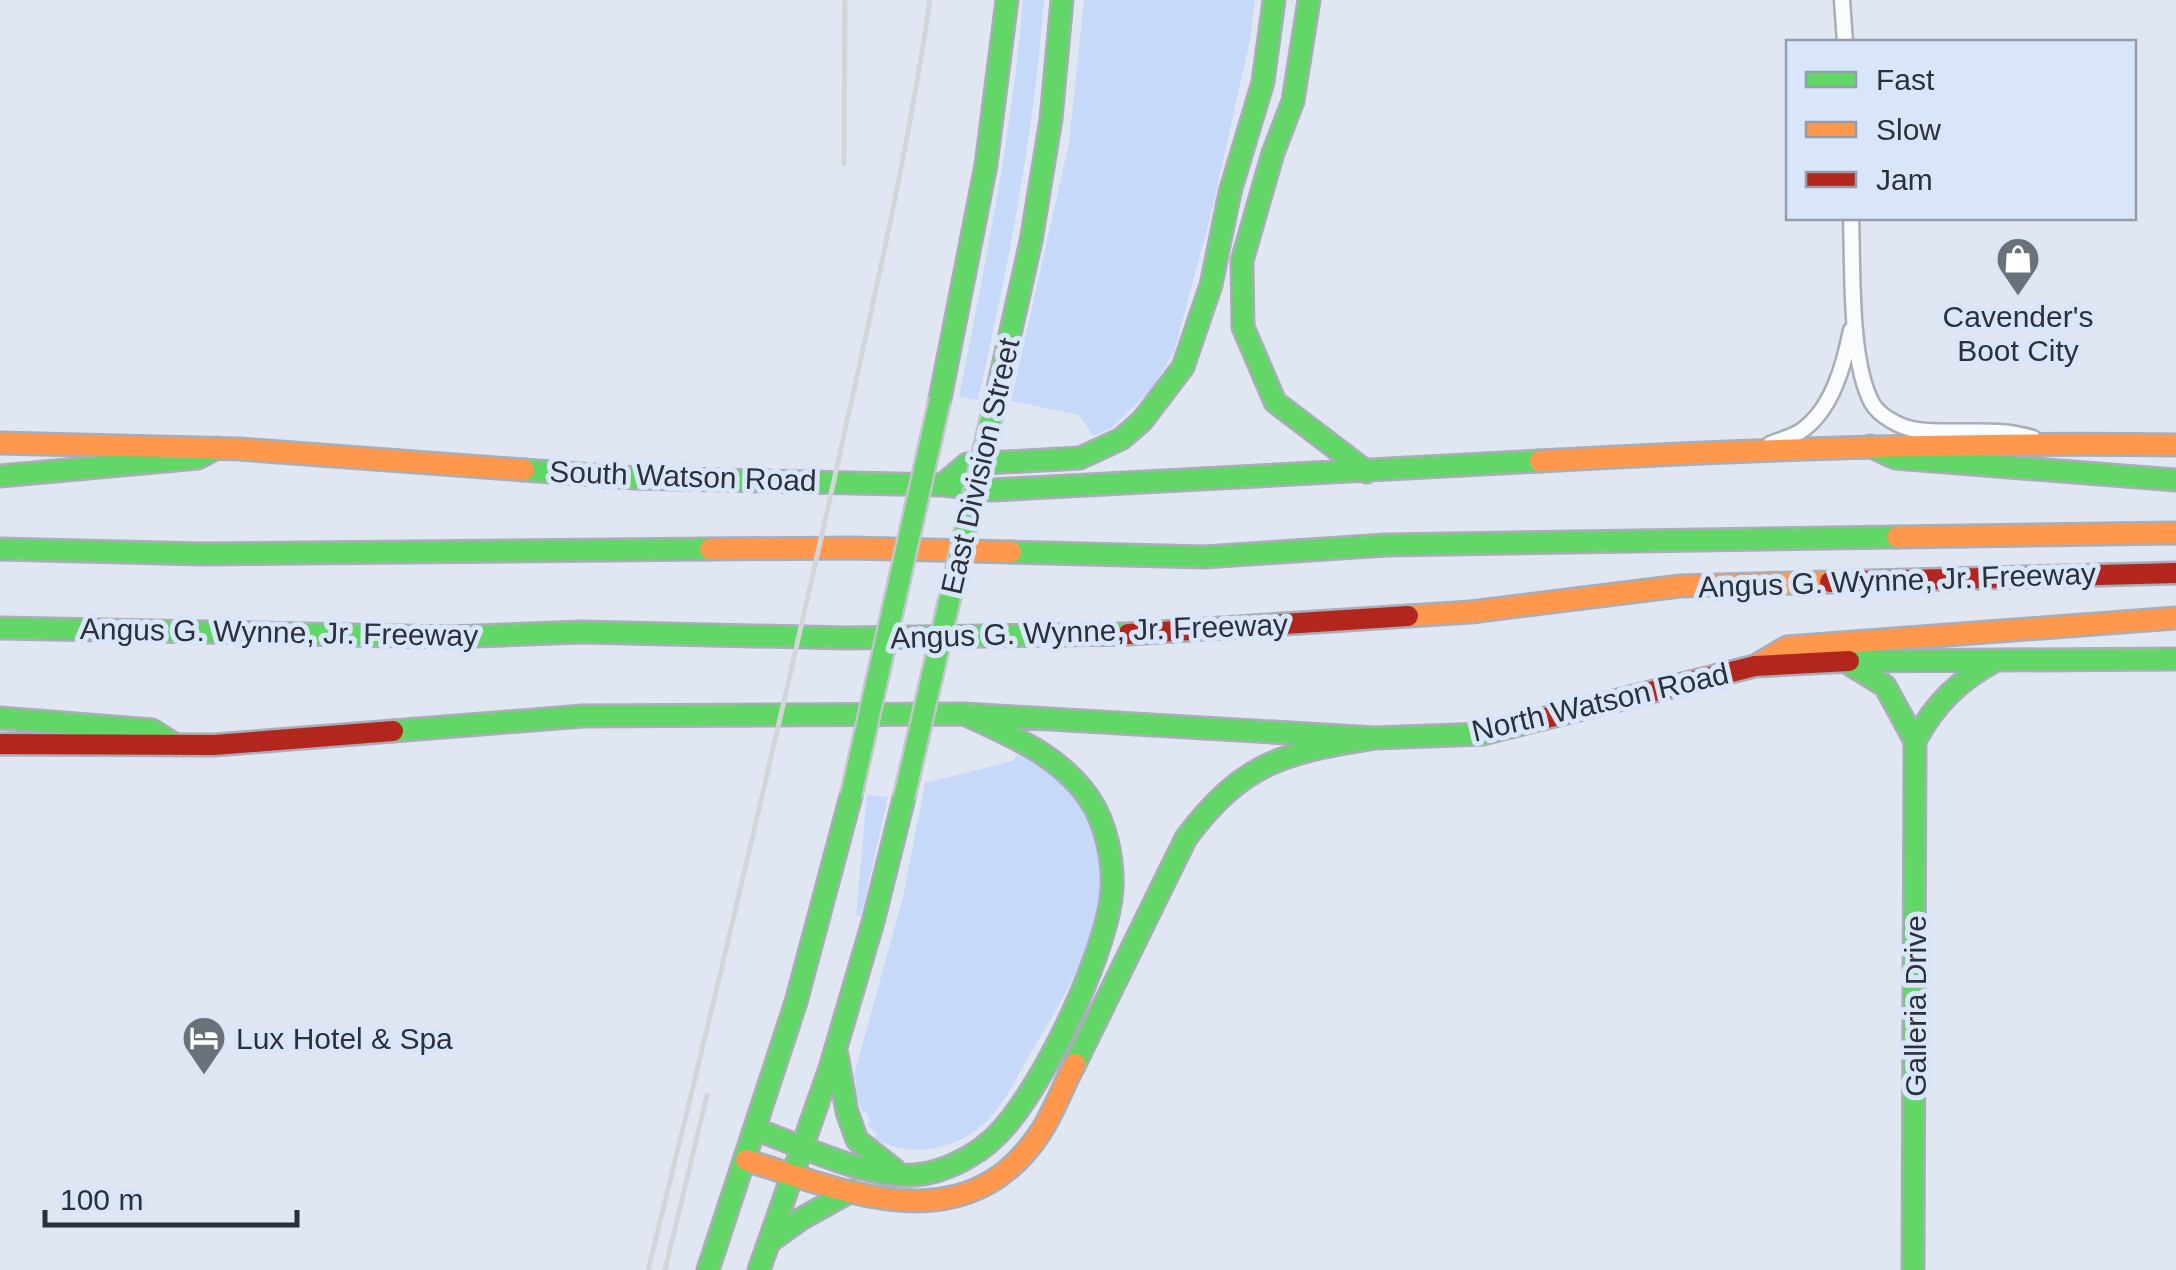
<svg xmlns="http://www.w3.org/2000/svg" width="2176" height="1270" font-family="Arial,sans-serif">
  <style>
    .green { fill: #c7d9f9 }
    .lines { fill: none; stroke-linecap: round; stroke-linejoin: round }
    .street-casing { stroke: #a8adb6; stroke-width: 19 }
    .fast-casing { stroke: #a8adb6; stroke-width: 25 }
    .slow-casing { stroke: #a8adb6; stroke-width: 25 }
    .jam-casing { stroke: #a8adb6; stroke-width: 25 }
    .street { stroke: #fafbfd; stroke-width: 14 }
    .fast { stroke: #63d668; stroke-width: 20 }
    .slow { stroke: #ff974d; stroke-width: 20 }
    .jam { stroke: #b3261e; stroke-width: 20 }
    .rail { stroke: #d3d5d8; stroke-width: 5 }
    .fast-bridge-casing { stroke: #c2c5cb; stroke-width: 25; stroke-linecap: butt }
    .fast-bridge { stroke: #63d668; stroke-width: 20 }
    .labels { text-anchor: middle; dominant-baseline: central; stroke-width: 10; stroke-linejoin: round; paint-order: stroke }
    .poi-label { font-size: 30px; fill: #2c3139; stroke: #d9e5f9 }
    .street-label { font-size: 30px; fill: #2c3139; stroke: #d9e5f9 }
  </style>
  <rect width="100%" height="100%" fill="#e0e7f2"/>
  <path class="green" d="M 1023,0 L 1044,0 C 1034,136 1008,267 978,400 L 959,397 C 985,265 1012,134 1023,0 Z
    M 1084,0 L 1255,0 L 1250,40 L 1211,214 L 1174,352 L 1150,391 L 1111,428 L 1093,436 L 1079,415 L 1011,401 L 1069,143 Z
    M 1020,751 C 1155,833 1097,944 1033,1049 C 1016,1078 999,1118 969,1135 C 938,1153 906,1155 874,1139 L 877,1134 L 867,1124 L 870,1121 L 867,1113 L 862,1112 L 858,1098 L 853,1098 L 857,1081 L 853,1079 L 903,897 L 925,783 L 1013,761 Z
    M 867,795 L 888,797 L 861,916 L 856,915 Z"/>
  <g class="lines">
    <defs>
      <path id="street" d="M 1842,0 L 1845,42
        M 1851,218 C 1853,266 1849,361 1872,403 C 1880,417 1902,428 1917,430 C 1957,435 1995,426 2033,438
        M 1770,444 C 1780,440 1792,437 1801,431 C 1832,410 1844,365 1851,330"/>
      <path id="fast" d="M 1309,0 L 1293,101 L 1273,153 L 1242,261 L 1243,327 L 1275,402 L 1367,472
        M 996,397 L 1031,241 L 1051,119 L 1062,0
        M 940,399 L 986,165 L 1007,0
        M 1870,446 L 1895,458 L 2176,480
        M 524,470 L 635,478 L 942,485 L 992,490 L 1540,461
        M 0,476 L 198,458 L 217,448
        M 942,485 L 967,464 L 1080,458 L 1121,439 L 1142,421 L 1183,367 L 1211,285 L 1230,192 L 1263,82 L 1274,0
        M 0,549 L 202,554 L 710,549
        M 1011,552 L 1204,557 L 1386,545 L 1897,537
        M 0,628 L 450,637 L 582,632 L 846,638 L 1128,634
        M 1849,661 L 2176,659
        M 1851,665 L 1885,686 L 1915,741 L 1913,1270
        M 0,718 L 152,730 L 176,745
        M 393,731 L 583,716 L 964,714 L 1375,738 L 1483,734 L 1542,719
        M 1915,741 C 1935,703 1959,681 1996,660
        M 837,1055 L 847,1112 L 857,1140 L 895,1170
        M 1075,1064 L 1186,838 C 1244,761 1284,753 1375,738
        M 755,1129 C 799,1145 868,1179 915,1175 C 943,1173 976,1156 996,1136 C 1041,1092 1102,962 1111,899 C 1115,871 1109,836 1096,810 C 1070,760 1013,736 964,714
        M 773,1239 L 801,1219 L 851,1191
        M 708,1270 L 796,1002 L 851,796
        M 759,1270 L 830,1068 L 873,922 L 904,798"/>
      <path id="slow" d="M 0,443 L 239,449 L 524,470
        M 1540,461 C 1752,449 1963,442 2176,445
        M 1897,537 L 2176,533
        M 710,549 L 852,548 L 1011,552
        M 1408,616 L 1471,612 L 1680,586 L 1830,582
        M 1755,666 L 1787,647 L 2176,618
        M 746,1160 C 847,1192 966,1245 1040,1133 C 1054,1112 1063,1086 1075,1064"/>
      <path id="jam" d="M 1830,582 L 2176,573
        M 1128,634 L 1408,616
        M 1542,719 L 1755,666 L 1849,661
        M 0,744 L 214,745 L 393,731"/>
    </defs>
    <use href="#street" class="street-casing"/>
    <use href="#fast" class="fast-casing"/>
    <use href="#slow" class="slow-casing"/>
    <use href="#jam" class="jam-casing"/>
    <use href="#street" class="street"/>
    <use href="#fast" class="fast"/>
    <use href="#slow" class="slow"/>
    <use href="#jam" class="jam"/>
    <path class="rail" d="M 844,164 L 845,0
      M 648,1270 C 711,1018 770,765 827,512 C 864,342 905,172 930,0
      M 665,1270 L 707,1095"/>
    <defs>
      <path id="fast-bridge" d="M 851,796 L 940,399
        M 904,798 L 996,397"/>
    </defs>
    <use href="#fast-bridge" class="fast-bridge-casing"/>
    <use href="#fast-bridge" class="fast-bridge"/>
  </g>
  <defs>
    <symbol id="shop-pin" viewBox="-11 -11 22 30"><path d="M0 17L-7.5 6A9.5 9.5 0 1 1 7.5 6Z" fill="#6b717a" stroke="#d9e5f9"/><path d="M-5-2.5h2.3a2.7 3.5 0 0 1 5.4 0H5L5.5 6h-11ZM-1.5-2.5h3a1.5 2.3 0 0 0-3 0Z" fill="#fff"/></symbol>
    <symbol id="hotel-pin" viewBox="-11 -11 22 30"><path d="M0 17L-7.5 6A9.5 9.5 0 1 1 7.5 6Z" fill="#6b717a" stroke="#d9e5f9"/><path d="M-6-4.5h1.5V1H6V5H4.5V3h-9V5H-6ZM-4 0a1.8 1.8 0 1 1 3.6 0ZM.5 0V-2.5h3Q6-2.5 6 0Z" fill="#fff"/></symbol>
  </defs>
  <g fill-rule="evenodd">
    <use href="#shop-pin" x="1993" y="234" width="50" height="68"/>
    <use href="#hotel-pin" x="179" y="1013" width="50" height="68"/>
  </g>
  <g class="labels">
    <g class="poi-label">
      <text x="2018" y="316">Cavender's<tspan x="2018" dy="34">Boot City</tspan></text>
      <text x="236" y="1038" text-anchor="start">Lux Hotel &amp; Spa</text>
    </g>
    <g class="street-label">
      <text transform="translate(980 466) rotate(-77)">East Division Street</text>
      <text transform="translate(683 476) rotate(2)">South Watson Road</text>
      <text transform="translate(1897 580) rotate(-2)">Angus G. Wynne, Jr. Freeway</text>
      <text transform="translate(1089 631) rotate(-2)">Angus G. Wynne, Jr. Freeway</text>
      <text transform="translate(279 632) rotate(1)">Angus G. Wynne, Jr. Freeway</text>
      <text transform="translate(1600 702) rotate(-13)">North Watson Road</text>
      <text transform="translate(1915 1006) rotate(-90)">Galleria Drive</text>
    </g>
  </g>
  <rect x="1786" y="40" width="350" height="180" fill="#d9e5f9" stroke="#949dac" stroke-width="2.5"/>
  <rect x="1806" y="72" width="50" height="15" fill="#63d668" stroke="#949dac" stroke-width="2.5"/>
  <text x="1876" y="90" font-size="30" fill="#2c3139">Fast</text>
  <rect x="1806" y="122" width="50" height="15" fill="#ff974d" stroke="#949dac" stroke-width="2.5"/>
  <text x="1876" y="140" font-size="30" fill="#2c3139">Slow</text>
  <rect x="1806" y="172" width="50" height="15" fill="#b3261e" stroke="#949dac" stroke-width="2.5"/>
  <text x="1876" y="190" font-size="30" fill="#2c3139">Jam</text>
  <path d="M45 1210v15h252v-15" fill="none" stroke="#2c3139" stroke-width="5"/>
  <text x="60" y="1210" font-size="30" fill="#2c3139" stroke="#d9e5f9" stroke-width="8" paint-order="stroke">100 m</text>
</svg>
